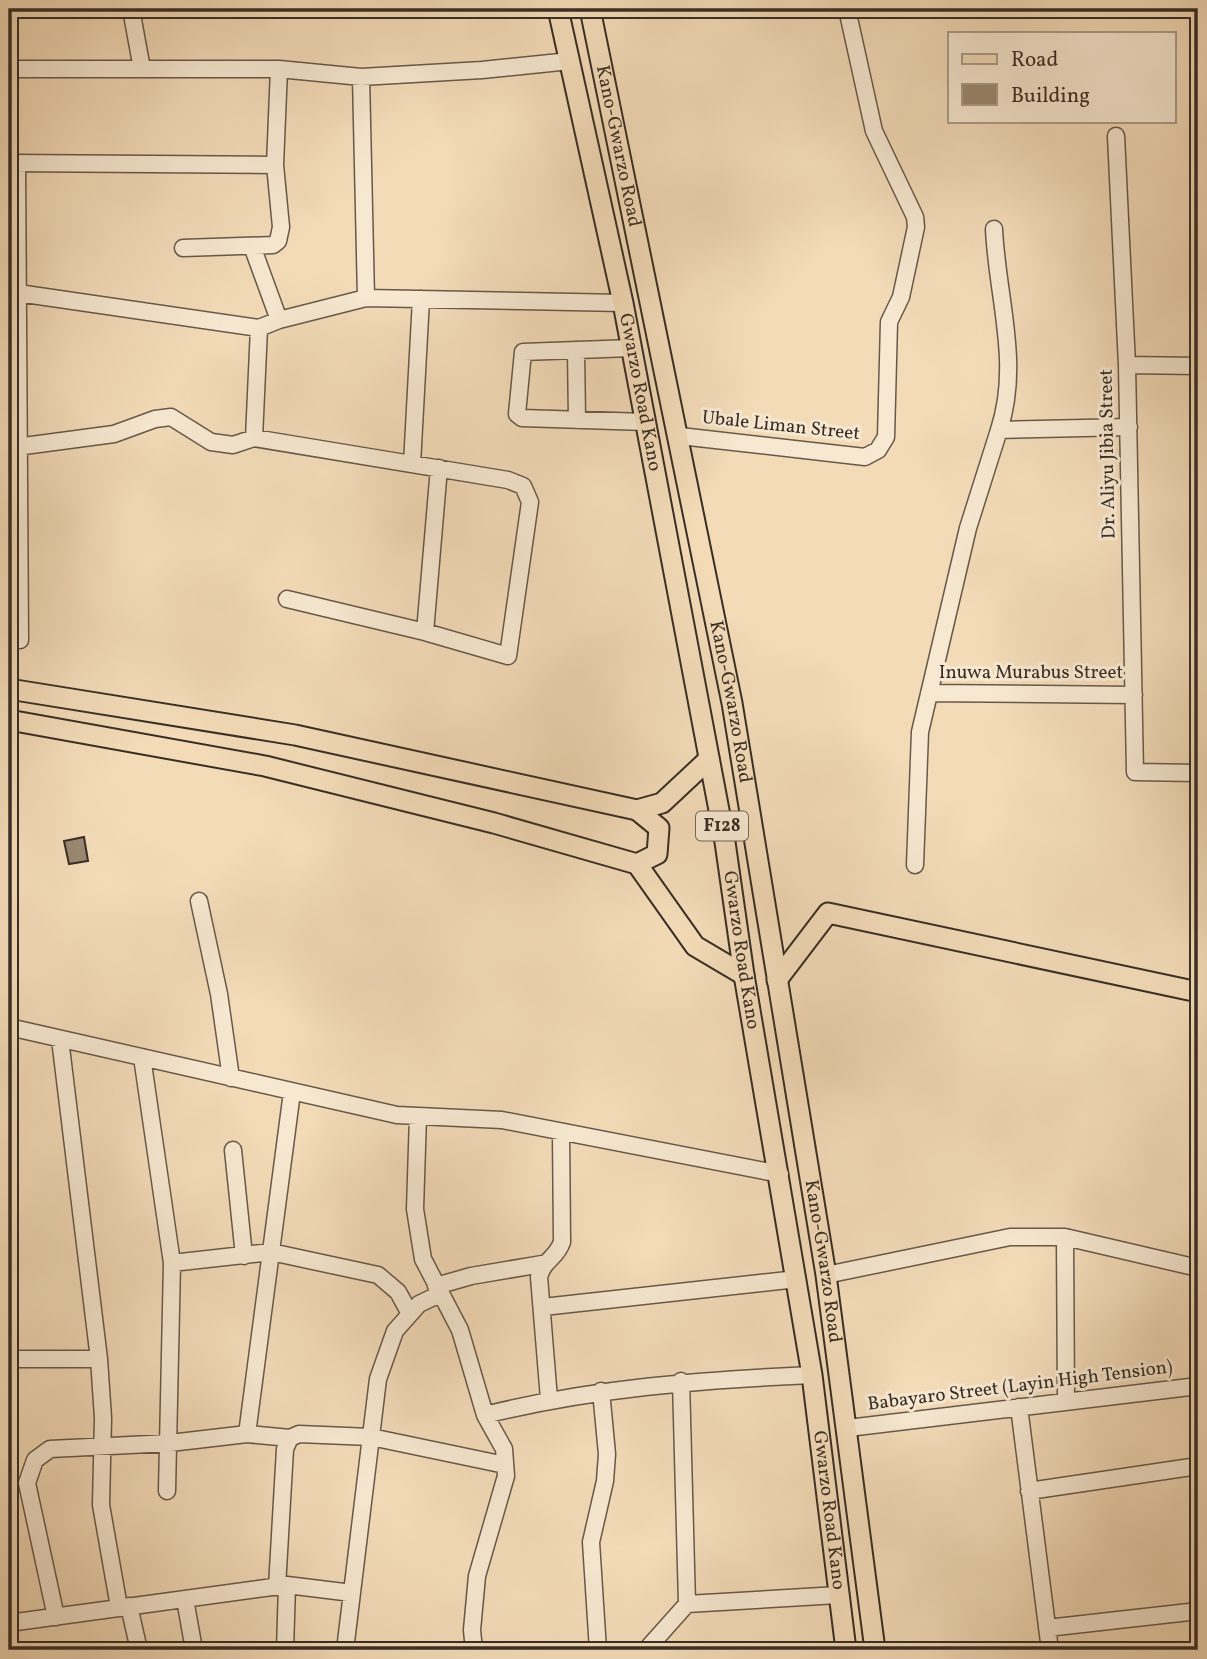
<svg xmlns="http://www.w3.org/2000/svg" width="1207" height="1659" font-family="Vollkorn,serif">
  <style>
    .building { fill: #9a8871; stroke: #392e25; stroke-width: 2 }
    .lines { fill: none; stroke-linecap: round; stroke-linejoin: round }
    .minor-casing { stroke: #68594a; stroke-width: 19 }
    .major-casing { stroke: #392e25; stroke-width: 23 }
    .minor { stroke: #f7e8d1; stroke-width: 16 }
    .major { stroke: #f3dbb8; stroke-width: 19 }
    .labels { text-anchor: middle; dominant-baseline: central; stroke-width: 6; stroke-linejoin: round; paint-order: stroke }
    .shield { fill: #f7e8d1; stroke: #726659; stroke-width: 2 }
    .shield-label { font-size: 18px; font-weight: bold; fill: #392e25 }
    .street-label { font-size: 19px; fill: #392e25; stroke: #f7e8d1 }
  </style>
  <rect width="100%" height="100%" fill="#f3dbb8"/>
  <filter id="stains"><feTurbulence type="fractalNoise" baseFrequency=".00286" numOctaves="4"/><feColorMatrix values="0 0 0 0 .2 0 0 0 0 .09 0 0 0 0 .02 0 0 0 .5 -.17"/></filter>
  <radialGradient id="worn" r=".72"><stop offset=".6" stop-color="#630" stop-opacity="0"/><stop offset="1" stop-color="#630" stop-opacity=".3"/></radialGradient>
  <path class="building" d="M 84,837 L 88,861 L 69,864 L 64,841 Z"/>
  <g class="lines">
    <defs>
      <path id="minor" d="M 131,9 L 142,69
        M 9,69 L 279,69 L 361,77 L 482,70 L 570,61
        M 361,77 L 366,298
        M 1116,136 L 1127,365 L 1135,772 L 1198,773
        M 9,163 L 275,165
        M 994,229 C 997,297 1021,363 999,430
        M 252,246 L 279,320
        M 183,248 L 273,245 L 278,241 L 281,227 L 275,165 L 279,69
        M 18,293 L 259,328 L 279,320 L 366,298 L 623,303
        M 632,348 L 523,352 L 517,414 L 522,418 L 646,422
        M 576,350 L 577,420
        M 1127,365 L 1198,366
        M 680,436 L 865,457 L 878,450 L 886,437 L 889,322 L 901,297 L 916,227 L 915,217 L 874,131 L 847,9
        M 254,438 L 259,328
        M 9,448 L 114,434 L 155,419 L 171,417 L 211,442 L 233,445 L 254,438 L 508,480 L 523,486 L 530,502 L 508,656 L 425,632 L 287,599
        M 412,464 L 421,299
        M 425,632 L 439,468
        M 9,640 L 20,640 L 17,163
        M 929,693 L 1134,695
        M 915,865 L 920,732 L 968,528 L 999,430 L 1129,427
        M 199,901 L 219,994 L 231,1078
        M 9,1027 L 397,1115 L 502,1120 L 780,1174
        M 60,1039 L 99,1359 L 103,1418 L 101,1505 L 119,1607
        M 142,1057 L 172,1263 L 167,1491
        M 418,1116 L 415,1209 L 423,1259 L 460,1330 L 485,1415 L 504,1449 L 506,1476 L 477,1576 L 472,1630 L 474,1650
        M 233,1150 L 244,1256
        M 1065,1237 L 1066,1401
        M 172,1263 L 271,1252 L 378,1275 L 398,1292 L 410,1314
        M 826,1275 L 1010,1237 L 1065,1237 L 1198,1268
        M 436,1286 L 471,1276 L 542,1264
        M 543,1307 L 797,1279
        M 9,1359 L 99,1359
        M 681,1381 L 687,1604
        M 549,1399 L 539,1277 C 544,1259 556,1259 562,1242 L 561,1132
        M 1019,1407 L 1050,1650
        M 485,1415 C 593,1388 701,1380 812,1375
        M 848,1428 L 1198,1386
        M 247,1434 L 292,1092
        M 1029,1491 L 1198,1466
        M 277,1587 L 285,1449 L 290,1438 L 299,1434 L 371,1437 L 505,1465
        M 185,1599 L 194,1650
        M 129,1606 L 139,1650
        M 56,1617 L 27,1483 L 35,1460 L 50,1449 L 170,1443 L 247,1434 L 290,1438
        M 9,1623 L 287,1585 L 352,1593
        M 1047,1628 L 1198,1611
        M 9,1649 L 9,1650
        M 285,1650 L 287,1585
        M 345,1650 L 378,1379 L 395,1331 L 419,1304 L 440,1294
        M 598,1650 L 591,1542 L 605,1481 L 607,1454 L 601,1391
        M 646,1650 L 687,1604 L 838,1595"/>
      <g id="major">
        <path id="s1" d="M 558,9 L 623,303 L 725,842 L 744,975 L 812,1375 L 846,1650"/>
        <path id="s2" d="M 590,9 L 732,703 L 826,1275 L 875,1650"/>
        <path d="M 9,689 L 295,735 L 637,810 L 662,803 L 709,759"/>
        <path d="M 9,720 L 265,766 L 494,823 L 637,864 L 695,946 L 744,975"/>
        <path d="M 637,810 L 659,828 L 657,854 L 637,864"/>
        <path d="M 777,980 L 828,913 L 1198,992"/>
      </g>
    </defs>
    <use href="#minor" class="minor-casing"/>
    <use href="#major" class="major-casing"/>
    <use href="#minor" class="minor"/>
    <use href="#major" class="major"/>
  </g>
  <g class="labels">
    <rect class="shield" x="696" y="811.5" width="52" height="29" rx="5"/>
    <g class="shield-label">
      <text x="722" y="826">F128</text>
    </g>
    <g class="street-label">
      <text stroke="none"><textPath href="#s2" startOffset="140">Kano-Gwarzo Road</textPath></text>
      <text stroke="none"><textPath href="#s1" startOffset="392">Gwarzo Road Kano</textPath></text>
      <text transform="translate(781 426) rotate(6)">Ubale Liman Street</text>
      <text transform="translate(1108 454) rotate(-91)">Dr. Aliyu Jibia Street</text>
      <text x="1031" y="673">Inuwa Murabus Street</text>
      <text stroke="none"><textPath href="#s2" startOffset="707">Kano-Gwarzo Road</textPath></text>
      <text stroke="none"><textPath href="#s1" startOffset="959">Gwarzo Road Kano</textPath></text>
      <text stroke="none"><textPath href="#s2" startOffset="1274">Kano-Gwarzo Road</textPath></text>
      <text transform="translate(1020 1386) rotate(-7)">Babayaro Street (Layin High Tension)</text>
      <text stroke="none"><textPath href="#s1" startOffset="1526">Gwarzo Road Kano</textPath></text>
    </g>
  </g>
  <rect width="1207" height="1659" fill="none" stroke="#f3dbb8" stroke-width="35"/>
  <rect x="10" y="10" width="1186" height="1638" fill="none" stroke="#392e25" stroke-width="3.5"/>
  <rect x="18" y="18" width="1172" height="1624" fill="none" stroke="#392e25" stroke-width="2"/>
  <rect x="948" y="32" width="228" height="91" fill="#f7e8d1" stroke="#ab9e8c" stroke-width="2"/>
  <rect x="962" y="54" width="35" height="10" fill="#f3dbb8" stroke="#ab9e8c" stroke-width="2"/>
  <text x="1011" y="66" font-size="21" fill="#392e25">Road</text>
  <rect x="962" y="84" width="35" height="21" fill="#9a8871" stroke="#ab9e8c" stroke-width="2"/>
  <text x="1011" y="102" font-size="21" fill="#392e25">Building</text>
  <rect width="100%" height="100%" filter="url(#stains)"/>
  <rect width="100%" height="100%" fill="url(#worn)"/>
</svg>
